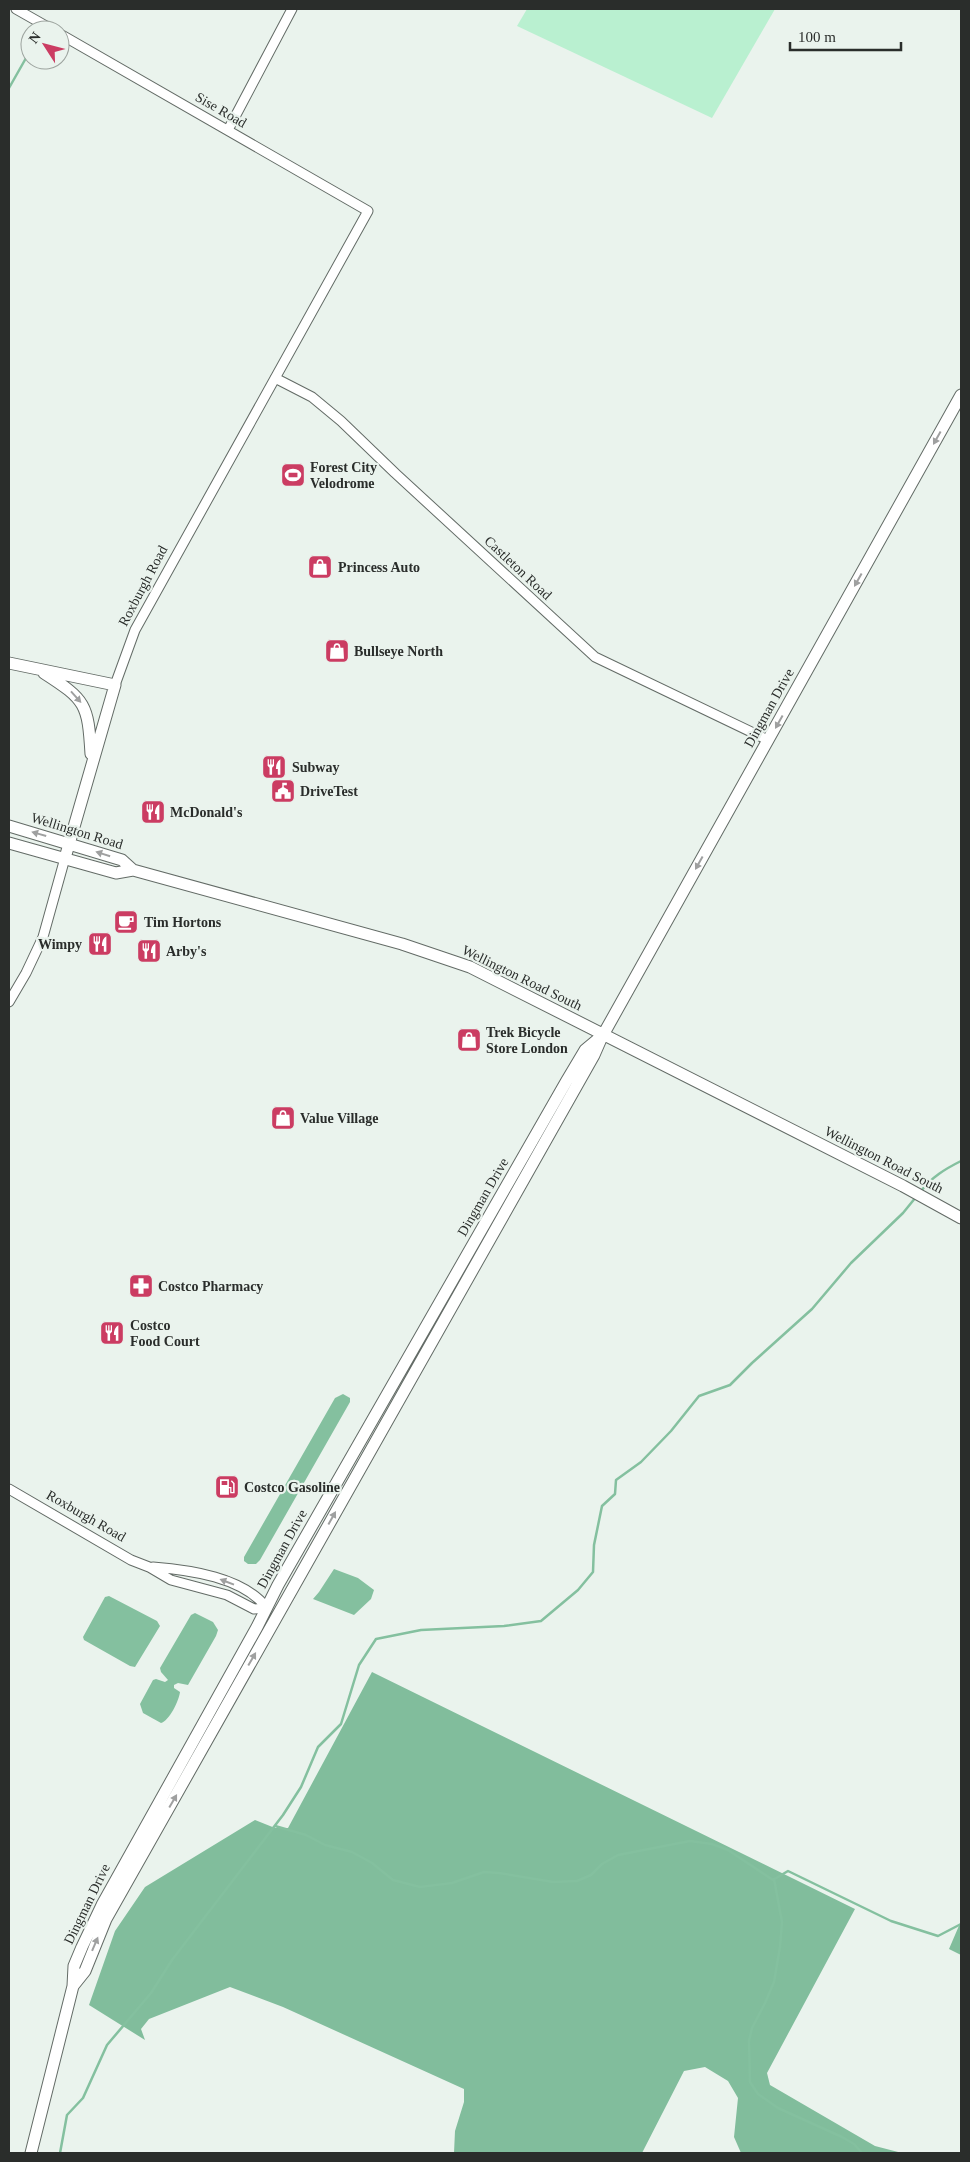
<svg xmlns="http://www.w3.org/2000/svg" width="970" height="2162" font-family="'Times New Roman',serif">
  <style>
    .green { fill: #b9f0d0 }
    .forest { fill: #81bd9c }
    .water { fill: #84c09f }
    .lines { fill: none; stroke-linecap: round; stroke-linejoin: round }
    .stream { stroke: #84c09f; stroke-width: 2.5 }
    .minor-casing { stroke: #636b66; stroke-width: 11 }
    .major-casing { stroke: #636b66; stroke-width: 13 }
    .minor { stroke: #fff; stroke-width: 9 }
    .major { stroke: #fff; stroke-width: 11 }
    .oneway { fill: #9fa0a0 }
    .labels { text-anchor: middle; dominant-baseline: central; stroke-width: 4.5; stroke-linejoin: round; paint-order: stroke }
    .street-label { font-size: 14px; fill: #2a2d2b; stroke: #eaf3ed }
    .poi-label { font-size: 14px; font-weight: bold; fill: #2a2d2b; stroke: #eaf3ed; text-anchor: start }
  </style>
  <rect width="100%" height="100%" fill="#eaf3ed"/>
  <path class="green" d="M 527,9 L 775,9 L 712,118 L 517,26 Z"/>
  <path class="forest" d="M 372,1672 L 855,1909 L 767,2073 L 770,2085 L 875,2146 L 902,2153 L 741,2153 L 734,2137 L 738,2098 L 728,2081 L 705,2067 L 684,2071 L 642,2153 L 454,2153 L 455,2131 L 464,2102 L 464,2089 L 283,2007 L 230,1987 L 149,2019 L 141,2029 L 145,2040 L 89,2005 L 115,1931 L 145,1887 L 255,1820 L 275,1828 L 288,1828 Z
    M 961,1921 L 961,1955 L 949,1949 Z"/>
  <path class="water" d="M 343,1394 L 350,1398 L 350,1402 L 260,1560 L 256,1564 L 248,1564 L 244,1561 L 244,1557 L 335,1398 Z
    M 334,1569 L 358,1578 L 374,1590 L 371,1599 L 354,1615 L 313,1599 L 319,1592 Z
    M 109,1596 L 157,1621 L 160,1626 L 135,1667 L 130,1666 L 84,1640 L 83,1637 L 105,1597 Z
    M 195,1613 L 213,1622 L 218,1630 L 216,1636 L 188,1685 L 178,1683 L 174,1685 L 174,1688 L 180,1692 C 179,1701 169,1721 161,1723 L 143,1713 L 140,1704 L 153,1680 L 156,1679 L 165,1682 L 168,1680 L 161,1672 L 160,1668 L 191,1615 Z"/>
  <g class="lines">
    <path class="stream" d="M 9,88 L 30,51
      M 921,1191 C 932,1177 945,1169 961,1161
      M 275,1826 L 306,1835 L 325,1845 L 352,1852 L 372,1863 L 393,1880 L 420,1887 L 452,1883 L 484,1872 L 499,1873 L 553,1882 L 577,1881 L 591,1875 L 602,1864 L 618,1855 L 690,1841 L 712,1844 L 728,1850 L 773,1880 L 788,1871 L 891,1921 L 938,1936 L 961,1924
      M 774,1879 L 782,1922 L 780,1947 L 774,1982 L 765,2003 L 752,2028 L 749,2041 L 750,2082 L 758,2094 L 778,2108 L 842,2137 L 854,2144 L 862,2153
      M 60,2153 L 67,2115 L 83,2098 L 107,2045 L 151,1993 L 172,1960 L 283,1815 L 301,1787 L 318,1747 L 341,1724 L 359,1665 L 376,1639 L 421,1630 L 504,1626 L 541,1621 L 578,1590 L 593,1572 L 594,1545 L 602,1506 L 615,1494 L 616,1480 L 641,1462 L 671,1431 L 699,1396 L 730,1385 L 752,1363 L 812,1309 L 851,1263 L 903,1213 L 916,1197"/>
    <defs>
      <path id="minor" d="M 16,9 L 53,30
        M 60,34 L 368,211 L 135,630 L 115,685
        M 228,130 L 292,9
        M 275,378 L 312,397 L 341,421 L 395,473 L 595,657 L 768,740
        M 9,1002 L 26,973 L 43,937 L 65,858
        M 9,1489 L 131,1560 L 149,1567 L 171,1580 L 227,1595 L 254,1609 L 267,1608
        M 153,1567 C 190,1570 243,1577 267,1608"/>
      <path id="major" d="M 9,663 L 115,685 L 65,858
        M 44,673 C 86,700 88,704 91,754
        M 9,826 L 122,860 L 133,870
        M 9,843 L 116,873 L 133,870 L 402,944 L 470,967 L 903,1186 L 961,1218
        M 73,1986 L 85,1971 L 106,1919 L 594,1055 L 601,1039
        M 31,2153 L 73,1986 L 74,1966 L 82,1947 L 102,1905 L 257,1627 L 278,1585 L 566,1082 L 585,1050 L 603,1035 L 961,395"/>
    </defs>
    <use href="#minor" class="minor-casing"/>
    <use href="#major" class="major-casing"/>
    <use href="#minor" class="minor"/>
    <use href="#major" class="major"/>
  </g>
  <defs><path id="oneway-solid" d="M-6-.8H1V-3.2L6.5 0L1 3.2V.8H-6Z" transform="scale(1.25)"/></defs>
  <g class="oneway">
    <use href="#oneway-solid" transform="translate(937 438) rotate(119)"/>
    <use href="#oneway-solid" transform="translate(858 580) rotate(119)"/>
    <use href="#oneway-solid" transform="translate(76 697) rotate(48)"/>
    <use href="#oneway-solid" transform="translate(779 722) rotate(119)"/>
    <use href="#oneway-solid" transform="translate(39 834) rotate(-164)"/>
    <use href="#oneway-solid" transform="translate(103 854) rotate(-162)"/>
    <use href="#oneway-solid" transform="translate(699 863) rotate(119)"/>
    <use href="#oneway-solid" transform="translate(332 1518) rotate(-61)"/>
    <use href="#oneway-solid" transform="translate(227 1582) rotate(-159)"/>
    <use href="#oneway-solid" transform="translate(252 1659) rotate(-60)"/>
    <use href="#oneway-solid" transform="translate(173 1801) rotate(-60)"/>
    <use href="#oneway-solid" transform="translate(95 1944) rotate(-67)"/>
  </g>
  <defs>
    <symbol id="stadium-square" viewBox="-11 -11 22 22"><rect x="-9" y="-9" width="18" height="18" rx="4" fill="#cb3c62" stroke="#eaf3ed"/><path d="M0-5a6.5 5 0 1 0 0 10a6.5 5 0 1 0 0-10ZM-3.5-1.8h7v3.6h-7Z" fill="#fff"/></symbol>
    <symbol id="shop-square" viewBox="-11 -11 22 22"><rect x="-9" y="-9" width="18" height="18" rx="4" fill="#cb3c62" stroke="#eaf3ed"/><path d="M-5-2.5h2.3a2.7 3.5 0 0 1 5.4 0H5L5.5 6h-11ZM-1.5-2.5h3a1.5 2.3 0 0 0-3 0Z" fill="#fff"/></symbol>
    <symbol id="restaurant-square" viewBox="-11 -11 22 22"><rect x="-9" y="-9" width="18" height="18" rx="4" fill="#cb3c62" stroke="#eaf3ed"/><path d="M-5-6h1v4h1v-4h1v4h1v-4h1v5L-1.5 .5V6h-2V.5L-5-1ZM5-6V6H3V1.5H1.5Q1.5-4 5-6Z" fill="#fff"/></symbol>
    <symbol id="civic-square" viewBox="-11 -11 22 22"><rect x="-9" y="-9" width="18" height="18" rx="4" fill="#cb3c62" stroke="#eaf3ed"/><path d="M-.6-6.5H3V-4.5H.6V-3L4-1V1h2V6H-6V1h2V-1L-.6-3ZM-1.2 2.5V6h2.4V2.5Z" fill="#fff"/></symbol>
    <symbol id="cafe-square" viewBox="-11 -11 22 22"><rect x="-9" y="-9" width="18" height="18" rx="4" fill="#cb3c62" stroke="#eaf3ed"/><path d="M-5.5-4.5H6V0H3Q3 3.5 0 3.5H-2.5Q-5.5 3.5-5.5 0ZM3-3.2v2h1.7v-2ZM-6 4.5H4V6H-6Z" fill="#fff"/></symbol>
    <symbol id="pharmacy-square" viewBox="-11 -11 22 22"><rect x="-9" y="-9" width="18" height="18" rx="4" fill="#cb3c62" stroke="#eaf3ed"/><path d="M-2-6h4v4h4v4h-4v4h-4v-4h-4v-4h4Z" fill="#fff"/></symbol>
    <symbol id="fuel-square" viewBox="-11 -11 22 22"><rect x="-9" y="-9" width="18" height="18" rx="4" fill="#cb3c62" stroke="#eaf3ed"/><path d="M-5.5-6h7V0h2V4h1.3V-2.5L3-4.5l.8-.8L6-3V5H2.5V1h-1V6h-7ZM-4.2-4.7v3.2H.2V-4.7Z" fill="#fff"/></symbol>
  </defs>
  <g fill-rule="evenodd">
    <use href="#stadium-square" x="279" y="461" width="28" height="28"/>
    <use href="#shop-square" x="306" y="553" width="28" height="28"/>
    <use href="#shop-square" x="323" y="637" width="28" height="28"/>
    <use href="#restaurant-square" x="260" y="753" width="28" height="28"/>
    <use href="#civic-square" x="269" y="777" width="28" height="28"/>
    <use href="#restaurant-square" x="139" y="798" width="28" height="28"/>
    <use href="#cafe-square" x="112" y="908" width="28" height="28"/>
    <use href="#restaurant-square" x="86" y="930" width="28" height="28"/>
    <use href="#restaurant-square" x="135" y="937" width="28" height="28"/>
    <use href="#shop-square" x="455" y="1026" width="28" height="28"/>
    <use href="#shop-square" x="269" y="1104" width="28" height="28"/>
    <use href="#pharmacy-square" x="127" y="1272" width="28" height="28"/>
    <use href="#restaurant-square" x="98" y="1319" width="28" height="28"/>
    <use href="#fuel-square" x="213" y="1473" width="28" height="28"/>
  </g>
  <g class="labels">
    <g class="street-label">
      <text transform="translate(221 110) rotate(30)">Sise Road</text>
      <text transform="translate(518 568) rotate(43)">Castleton Road</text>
      <text transform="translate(143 586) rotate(-62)">Roxburgh Road</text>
      <text transform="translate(769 708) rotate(-61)">Dingman Drive</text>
      <text transform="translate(77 831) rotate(17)">Wellington Road</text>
      <text transform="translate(522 978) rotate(26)">Wellington Road South</text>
      <text transform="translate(884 1160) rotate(27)">Wellington Road South</text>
      <text transform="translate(483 1197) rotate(-60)">Dingman Drive</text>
      <text transform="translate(86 1516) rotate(30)">Roxburgh Road</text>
      <text transform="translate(282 1549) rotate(-61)">Dingman Drive</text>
      <text transform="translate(87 1904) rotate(-64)">Dingman Drive</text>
    </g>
    <g class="poi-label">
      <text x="310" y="467">Forest City<tspan x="310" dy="16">Velodrome</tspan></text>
      <text x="338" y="567">Princess Auto</text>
      <text x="354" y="651">Bullseye North</text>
      <text x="292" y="767">Subway</text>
      <text x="300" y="791">DriveTest</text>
      <text x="170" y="812">McDonald's</text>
      <text x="144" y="922">Tim Hortons</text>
      <text x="82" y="944" text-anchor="end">Wimpy</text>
      <text x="166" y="951">Arby's</text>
      <text x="486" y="1032">Trek Bicycle<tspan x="486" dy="16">Store London</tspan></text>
      <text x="300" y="1118">Value Village</text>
      <text x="158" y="1286">Costco Pharmacy</text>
      <text x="130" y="1325">Costco<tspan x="130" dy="16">Food Court</tspan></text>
      <text x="244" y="1487">Costco Gasoline</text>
    </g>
  </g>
  <rect width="970" height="2162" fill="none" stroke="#2a2d2b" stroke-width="20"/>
  <g transform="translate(45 45) rotate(306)"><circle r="24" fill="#eaf3ed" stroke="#9da49f"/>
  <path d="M0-4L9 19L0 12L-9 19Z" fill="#cb3c62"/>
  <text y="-8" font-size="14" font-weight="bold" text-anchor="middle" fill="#2a2d2b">N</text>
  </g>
  <path d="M790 42v8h111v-8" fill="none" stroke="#2a2d2b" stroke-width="2.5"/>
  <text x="798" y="42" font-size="15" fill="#2a2d2b" stroke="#eaf3ed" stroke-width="4" paint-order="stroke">100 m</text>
</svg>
